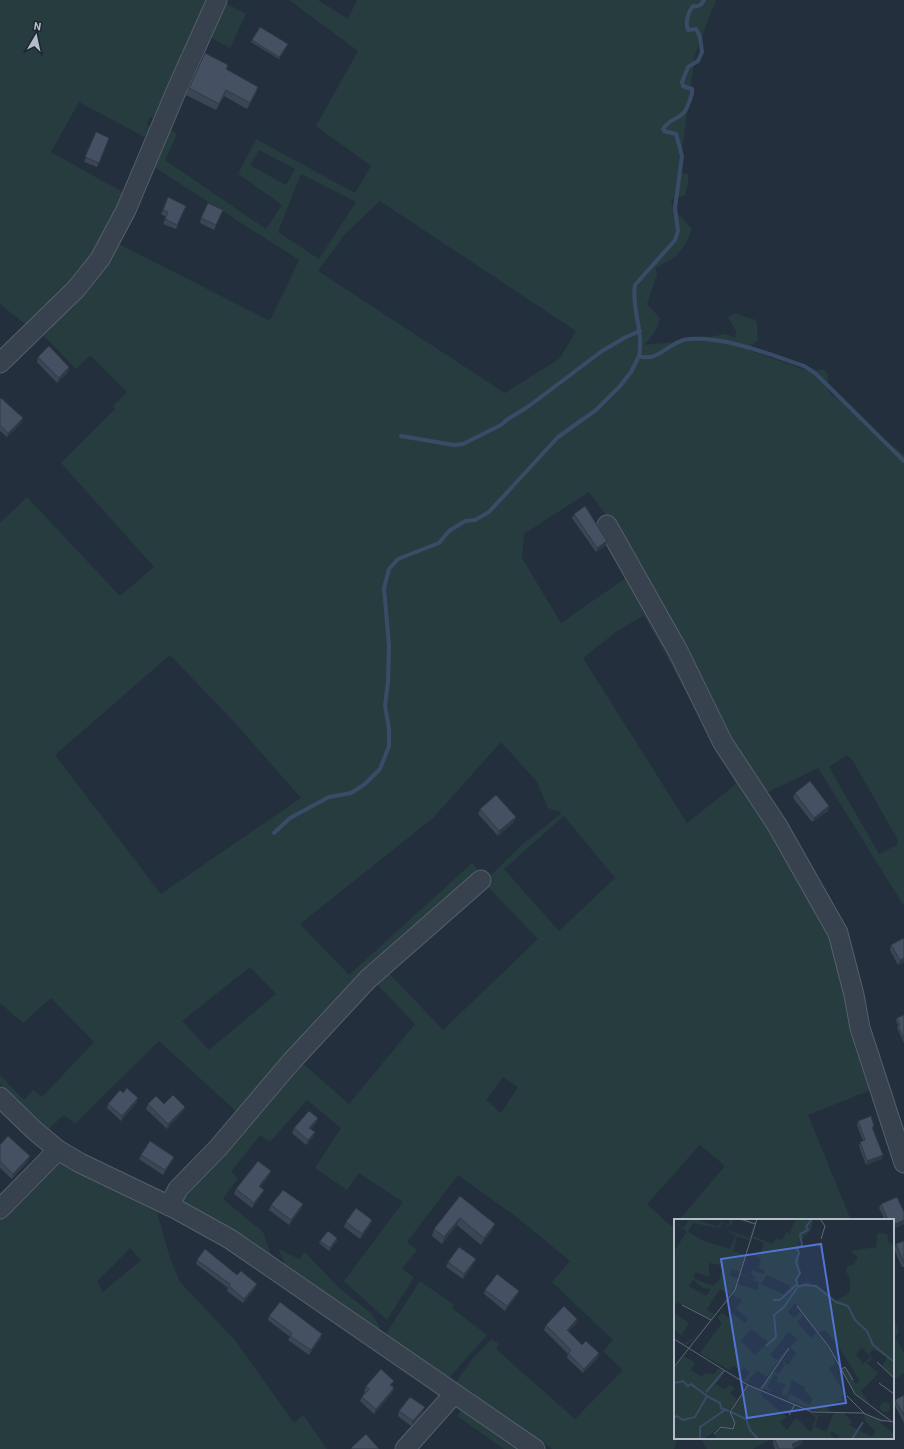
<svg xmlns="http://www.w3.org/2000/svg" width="904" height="1449" font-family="Barlow,sans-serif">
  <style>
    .green { fill: #263c3f; fill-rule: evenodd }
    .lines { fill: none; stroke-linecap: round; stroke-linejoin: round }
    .stream { stroke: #394c67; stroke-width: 4 }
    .minor-casing { stroke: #565f6c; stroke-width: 21 }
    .minor { stroke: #38414e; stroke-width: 19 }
    .wall { fill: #3b4654 }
    .shaded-wall { fill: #303945 }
    .building { fill: #455162; stroke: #303945 }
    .inset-river { fill: none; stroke: #394c67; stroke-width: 2 }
    .inset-road { fill: none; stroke: #5e6776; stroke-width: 1 }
    .view { fill: #5274d3; fill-opacity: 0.15; stroke: #5274d3; stroke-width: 2 }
    .inset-edge { fill: none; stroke: #b4bcc9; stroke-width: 2 }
  </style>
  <rect width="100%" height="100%" fill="#242f3e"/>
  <path class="green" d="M 0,0 L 210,0 L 157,118 L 150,117 L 147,124 L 153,130 L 150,140 L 79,102 L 51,152 L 126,194 L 98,246 L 77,276 L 29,327 L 0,304 Z
    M 289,0 L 318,0 L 348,19 L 357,0 L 716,0 L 695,55 L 679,173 L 688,174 L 688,183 L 685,195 L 671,200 L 673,208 L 692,229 L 685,245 L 676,256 L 656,268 L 657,275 L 647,304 L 660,318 C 657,329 653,337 644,345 L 688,341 L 692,338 L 701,336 L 709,337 L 725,334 L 735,338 L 736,331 L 728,317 L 736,313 C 761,325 756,311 758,340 L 750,346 L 749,350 L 811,372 L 823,369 L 828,374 L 827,388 L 831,395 L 847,404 L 848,409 L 904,455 L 904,906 L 818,768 L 764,794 L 758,788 L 609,519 L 589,492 L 524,534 L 522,558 L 561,623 L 630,575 L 830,935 L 873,1089 L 808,1115 L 851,1220 L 679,1220 L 725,1166 L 700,1145 L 647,1204 L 672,1227 L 675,1224 L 675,1438 L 678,1438 L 674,1449 L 552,1449 L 473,1394 L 473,1392 L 461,1388 L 455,1383 L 473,1358 L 492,1339 L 499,1344 L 496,1349 L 575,1419 L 623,1370 L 603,1351 L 613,1340 L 552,1282 L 570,1261 L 519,1219 L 458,1175 L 407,1242 L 417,1250 L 402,1269 L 414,1277 L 387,1320 L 344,1281 L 403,1202 L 359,1173 L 347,1190 L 315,1168 L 341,1128 L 307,1100 L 270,1142 L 260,1135 L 231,1172 L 238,1178 L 223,1199 L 263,1232 L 271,1254 L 268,1255 L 181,1201 L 186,1193 L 300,1061 L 349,1104 L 415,1024 L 374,981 L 386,970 L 443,1030 L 538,939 L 486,885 L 487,879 L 524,843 L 562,813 L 548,808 L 537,782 L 501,742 L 433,818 L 300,924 L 349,975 L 472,863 L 481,874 L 238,1113 L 159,1041 L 75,1124 L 64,1115 L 48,1129 L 0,1084 L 0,1075 L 24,1100 L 33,1090 L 42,1097 L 94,1042 L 51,998 L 23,1023 L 0,1003 L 0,523 L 27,497 L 120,596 L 154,567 L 61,463 L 115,409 L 113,406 L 127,392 L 90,355 L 76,369 L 43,335 L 49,325 L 115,242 L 270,321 L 299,260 L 151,165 L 168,128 L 177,134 L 165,160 L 266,229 L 282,205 L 238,174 L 256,139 L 355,193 L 371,166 L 316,126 L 358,51 ZM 259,150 L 295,169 L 286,185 L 250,165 ZM 301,174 L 356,202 L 319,259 L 278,232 ZM 380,201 L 576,331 L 560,358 L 505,393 L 318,271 L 345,234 ZM 644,615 L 736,784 L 687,823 L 583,658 L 616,632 ZM 170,655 L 236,724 L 301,798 L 161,894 L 55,755 ZM 847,755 L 853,761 L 898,840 L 897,845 L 879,854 L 829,767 ZM 564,816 L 615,878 L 559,931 L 504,869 ZM 250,967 L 276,994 L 209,1050 L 182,1021 ZM 503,1077 L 518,1087 L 501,1113 L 486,1100 Z
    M 222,1 L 246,14 L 230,48 L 206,35 Z
    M 59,1162 L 157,1212 L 170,1258 L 180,1282 L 234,1339 L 294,1423 L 303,1415 L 327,1449 L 0,1449 L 0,1215 ZM 130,1248 L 141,1260 L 103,1292 L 97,1282 Z
    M 279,1249 L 299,1259 L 305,1252 L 339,1288 L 371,1313 L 380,1327 L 378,1330 L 306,1279 C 285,1273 286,1268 279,1249 Z
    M 420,1281 L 454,1305 L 453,1309 L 487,1335 L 448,1379 L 389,1338 L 387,1332 Z
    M 893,1314 L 899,1332 L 895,1337 L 904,1353 L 904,1373 L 893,1380 Z
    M 463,1408 L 522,1449 L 504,1449 L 457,1416 Z
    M 700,1438 L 773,1438 L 753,1449 L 707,1449 Z"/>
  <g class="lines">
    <path class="stream" d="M 704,0 C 702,5 699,7 693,6 C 688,12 685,22 688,30 L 696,29 L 700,37 L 702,52 L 698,61 L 688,67 L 682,82 L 683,86 L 692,89 C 693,94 691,97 689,102 C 683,122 672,115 663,129 L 664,131 L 676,134 L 682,156 L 675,208 L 678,231 L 675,240 L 635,285 C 631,308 644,331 639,356 C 659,363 670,340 689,339 C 728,337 768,354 804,366 L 815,373 L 904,461
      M 401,436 L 454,445 L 463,444 L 501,425 L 508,419 L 529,406 L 602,351 L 626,337 L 640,331
      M 274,833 L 290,818 L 329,797 L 351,793 L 365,784 L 380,769 L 389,746 L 389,729 L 385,706 L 388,682 L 389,646 L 384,588 L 389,569 L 398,559 L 439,543 L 449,531 L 465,521 L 475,520 L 489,512 L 558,437 L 596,410 L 620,386 L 631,372 L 639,356"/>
    <defs>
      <path id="minor" d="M 0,363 L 76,289 L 100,259 L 126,210 L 177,89 L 217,0
        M 607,525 L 678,651 L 723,743 L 777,825 L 838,933 L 854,995 L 860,1028 L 904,1163
        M 0,1097 L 34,1130 L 58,1150 L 80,1163 L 176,1209 L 230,1239 L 535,1449
        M 169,1206 L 178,1189 L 218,1148 L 291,1062 L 368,979 L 481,880
        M 0,1209 L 58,1150
        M 405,1449 L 454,1394"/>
    </defs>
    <use href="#minor" class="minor-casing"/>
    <use href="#minor" class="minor"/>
  </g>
  <path class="wall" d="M 252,40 L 288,44 L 279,59 L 251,42 Z
    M 227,70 L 258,87 L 256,93 L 247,109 L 224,96 L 216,110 L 186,95 L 189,88 Z
    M 96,132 L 109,138 L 97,167 L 84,162 Z
    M 186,206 L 176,229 L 163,224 L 166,217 L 161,214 L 163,210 Z
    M 223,210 L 214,230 L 200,223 L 201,218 Z
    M 38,357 L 69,367 L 68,372 L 57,383 L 37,362 Z
    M 0,399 L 23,418 L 21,423 L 7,437 L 0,431 Z
    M 574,514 L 607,541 L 606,545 L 596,552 L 572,518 Z
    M 795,793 L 829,806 L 828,811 L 812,822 L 793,798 Z
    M 480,809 L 514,822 L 498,836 L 478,814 Z
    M 904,938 L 904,962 L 898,965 L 890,950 L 891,945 Z
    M 904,1015 L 904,1043 L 897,1028 L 898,1026 L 896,1020 L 897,1018 Z
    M 137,1102 L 121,1121 L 107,1108 L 108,1104 Z
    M 148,1104 L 164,1104 L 185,1107 L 183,1111 L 167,1129 L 146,1109 Z
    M 318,1118 L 316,1123 L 311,1129 L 313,1137 L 306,1145 L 292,1133 L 294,1128 Z
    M 858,1121 L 874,1126 L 873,1129 L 882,1159 L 866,1165 L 859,1146 L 860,1142 L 863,1141 L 857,1125 Z
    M 0,1145 L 28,1161 L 12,1179 L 0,1168 Z
    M 141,1155 L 174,1157 L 172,1161 L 163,1175 L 139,1159 Z
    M 269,1175 L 260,1187 L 264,1190 L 262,1194 L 252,1208 L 234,1194 L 236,1189 Z
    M 460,1196 L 492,1231 L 481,1245 L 457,1225 L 442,1244 L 432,1236 L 434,1229 Z
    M 303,1204 L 301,1209 L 289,1225 L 269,1210 L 271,1205 Z
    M 881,1204 L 904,1212 L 904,1224 L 893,1229 L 893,1220 L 885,1220 L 879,1208 Z
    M 372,1220 L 370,1225 L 360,1239 L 344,1227 L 346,1222 Z
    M 337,1238 L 337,1241 L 329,1251 L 319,1243 L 320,1241 Z
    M 904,1241 L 904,1267 L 902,1267 L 894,1249 L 896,1244 Z
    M 476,1259 L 474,1263 L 463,1279 L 446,1267 L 448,1262 Z
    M 197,1260 L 237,1275 L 255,1289 L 243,1303 L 227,1291 L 228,1288 L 196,1264 Z
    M 485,1290 L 517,1295 L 505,1311 L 484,1294 Z
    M 269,1316 L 321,1338 L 309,1355 L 288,1340 L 290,1337 L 268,1320 Z
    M 577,1319 L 576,1324 L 568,1331 L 582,1345 L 598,1358 L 583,1373 L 567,1358 L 568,1354 L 544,1330 L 546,1325 Z
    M 393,1385 L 392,1386 L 394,1388 L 392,1393 L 374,1414 L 360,1401 L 362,1397 L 365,1392 L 364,1391 L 366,1386 Z
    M 904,1395 L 904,1423 L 894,1404 L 895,1400 Z
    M 399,1411 L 423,1412 L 411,1426 L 398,1416 Z
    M 774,1438 L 802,1444 L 794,1448 L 794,1449 L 775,1449 L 773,1443 Z"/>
  <path class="shaded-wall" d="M 258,87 L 256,93 L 247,109 Z
    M 226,90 L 224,96 L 216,110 Z
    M 69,367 L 68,372 L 57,383 L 59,378 Z
    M 23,418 L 21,423 L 7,437 L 8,433 Z
    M 607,541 L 606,545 L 596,552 L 597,548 Z
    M 829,806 L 828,811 L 812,822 L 814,818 Z
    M 516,817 L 514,822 L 498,836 L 499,831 Z
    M 904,958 L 904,962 L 898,965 L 900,960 Z
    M 138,1098 L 137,1102 L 121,1121 L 122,1116 Z
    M 185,1107 L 183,1111 L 167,1129 L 168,1124 Z
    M 318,1118 L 316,1123 L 308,1132 L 309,1128 Z
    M 315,1132 L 313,1137 L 306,1145 L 308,1140 Z
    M 883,1155 L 882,1159 L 866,1165 L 867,1161 Z
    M 30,1156 L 28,1161 L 12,1179 L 13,1174 Z
    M 174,1157 L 172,1161 L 163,1175 L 165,1170 Z
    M 271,1171 L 269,1175 L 257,1191 L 259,1186 Z
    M 264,1190 L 262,1194 L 252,1208 L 254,1203 Z
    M 303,1204 L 301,1209 L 289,1225 L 291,1220 Z
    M 460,1218 L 457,1225 L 442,1244 L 444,1237 Z
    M 372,1220 L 370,1225 L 360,1239 L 362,1234 Z
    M 904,1220 L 904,1224 L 893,1229 L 893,1225 Z
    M 495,1224 L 492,1231 L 481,1245 L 484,1238 Z
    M 337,1238 L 337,1241 L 329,1251 L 330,1248 Z
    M 476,1259 L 474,1263 L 463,1279 L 464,1274 Z
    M 257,1284 L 255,1289 L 243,1303 L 244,1299 Z
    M 519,1291 L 517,1295 L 505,1311 L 507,1306 Z
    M 577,1319 L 576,1324 L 565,1335 L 567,1330 Z
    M 322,1334 L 321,1338 L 309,1355 L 311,1350 Z
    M 599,1353 L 598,1358 L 583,1373 L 584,1369 Z
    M 394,1388 L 392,1393 L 374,1414 L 376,1409 Z
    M 425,1407 L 423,1412 L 411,1426 L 413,1421 Z
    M 803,1439 L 802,1444 L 790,1449 L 792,1444 Z"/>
  <path class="building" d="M 260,27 L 288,44 L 279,57 L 252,40 Z
    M 205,53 L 228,65 L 226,69 L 258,87 L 250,103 L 226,90 L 219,104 L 189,88 Z
    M 96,132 L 109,138 L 99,163 L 85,157 Z
    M 168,197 L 186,206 L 177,225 L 165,219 L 168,212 L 163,210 Z
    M 208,203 L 223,210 L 216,225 L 201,218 Z
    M 49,346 L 69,367 L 59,378 L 38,357 Z
    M 1,398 L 23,418 L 8,433 L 0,425 L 0,399 Z
    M 585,506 L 607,541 L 597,548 L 574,514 Z
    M 810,781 L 829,806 L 814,818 L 795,793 Z
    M 496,795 L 516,817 L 499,831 L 480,809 Z
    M 904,938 L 904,958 L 900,960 L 891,945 Z
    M 904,1015 L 904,1039 L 898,1026 L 900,1025 L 897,1018 Z
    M 127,1088 L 138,1098 L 122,1116 L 108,1104 L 120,1090 L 123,1093 Z
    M 173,1095 L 185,1107 L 168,1124 L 148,1104 L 156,1096 L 164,1104 Z
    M 309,1111 L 318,1118 L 309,1128 L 315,1132 L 308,1140 L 294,1128 Z
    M 871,1116 L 874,1126 L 872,1127 L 883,1155 L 867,1161 L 860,1142 L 865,1140 L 858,1121 Z
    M 8,1136 L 30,1156 L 13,1174 L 0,1161 L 0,1145 Z
    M 150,1141 L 174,1157 L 165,1170 L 141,1155 Z
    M 258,1161 L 271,1171 L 259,1186 L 264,1190 L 254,1203 L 236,1189 Z
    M 283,1190 L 303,1204 L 291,1220 L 271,1205 Z
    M 460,1196 L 495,1224 L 484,1238 L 460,1218 L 444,1237 L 434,1229 Z
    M 897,1197 L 904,1212 L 904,1220 L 893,1225 L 893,1220 L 888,1220 L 881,1204 Z
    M 356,1208 L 372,1220 L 362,1234 L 346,1222 Z
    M 328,1231 L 337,1238 L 330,1248 L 320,1241 Z
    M 904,1241 L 904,1263 L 896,1244 Z
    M 459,1247 L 476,1259 L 464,1274 L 448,1262 Z
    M 205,1249 L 237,1275 L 241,1271 L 257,1284 L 244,1299 L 229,1286 L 230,1284 L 197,1260 Z
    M 497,1274 L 519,1291 L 507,1306 L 485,1290 Z
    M 280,1302 L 322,1334 L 311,1350 L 290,1336 L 292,1333 L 269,1316 Z
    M 564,1306 L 577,1319 L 567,1330 L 582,1345 L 586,1341 L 599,1353 L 584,1369 L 568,1353 L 571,1350 L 546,1325 Z
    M 381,1369 L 394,1381 L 390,1385 L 394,1388 L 376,1409 L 362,1397 L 369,1389 L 366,1386 Z
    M 904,1395 L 904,1415 L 895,1400 Z
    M 410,1397 L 425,1407 L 413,1421 L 399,1411 Z
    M 366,1434 L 379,1449 L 352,1449 L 351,1448 Z
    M 774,1438 L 803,1438 L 803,1439 L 792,1444 L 794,1449 L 779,1449 Z"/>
  <g transform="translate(674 1219)">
    <rect width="220" height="220" fill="#242f3e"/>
    <path d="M 15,0 L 22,0 L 44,8 L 47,3 L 56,6 L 55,0 L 60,0 L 57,7 L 48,4 L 45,9 L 19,4 L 14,13 L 30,22 L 56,30 L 62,16 L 54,13 L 55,12 L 76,17 L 80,6 L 62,0 L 81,5 L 77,18 L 58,13 L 76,19 L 75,21 L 63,17 L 59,32 L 71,36 L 66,53 L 58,50 L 56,56 L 65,60 L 56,76 L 46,70 L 38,82 L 33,91 L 40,95 L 42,93 L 37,100 L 4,83 L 0,89 L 0,32 L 13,13 L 0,3 L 10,9 ZM 35,44 L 46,46 L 48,53 L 45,62 L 38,67 L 19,59 L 22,53 L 35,58 ZM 19,61 L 29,69 L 37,70 L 32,77 L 15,67 ZM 121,0 L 139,2 L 137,11 L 125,23 L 125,51 L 127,54 L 124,59 L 125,67 L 135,62 L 136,66 L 144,67 L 161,82 L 173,76 L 176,72 L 176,60 L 172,52 L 174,47 L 180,45 L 184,38 L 176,32 L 202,28 L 203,15 L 206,14 L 213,15 L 215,24 L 220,27 L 220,159 L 208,147 L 213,139 L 200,130 L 195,135 L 199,139 L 193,144 L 204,154 L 200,158 L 206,163 L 200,159 L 187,172 L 196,185 L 183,177 L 167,151 L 171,149 L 182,165 L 186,162 L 162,124 L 151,111 L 145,114 L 121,84 L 114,93 L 120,99 L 126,93 L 156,131 L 162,145 L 155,149 L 171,175 L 167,178 L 169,181 L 153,188 L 156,193 L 137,191 L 121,184 L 123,181 L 120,184 L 113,180 L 116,174 L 135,186 L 139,180 L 130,171 L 132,169 L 118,161 L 113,178 L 107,175 L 112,165 L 102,163 L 104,158 L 100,156 L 93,168 L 99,173 L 88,169 L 99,152 L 105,155 L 111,146 L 107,140 L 114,146 L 122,134 L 116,128 L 123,120 L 115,113 L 96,136 L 103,141 L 115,128 L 93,158 L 83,152 L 72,163 L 64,158 L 71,160 L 76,153 L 70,149 L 68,152 L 59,147 L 55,151 L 26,134 L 48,104 L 42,97 L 44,98 L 48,94 L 55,99 L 59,94 L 71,104 L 74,100 L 62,90 L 68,81 L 58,76 L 64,65 L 83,71 L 85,64 L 67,56 L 68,52 L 68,55 L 80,61 L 82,58 L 77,55 L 78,51 L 90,55 L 91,52 L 84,49 L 87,40 L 77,35 L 86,36 L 90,24 L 78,19 L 79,17 L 99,25 L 102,19 L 108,21 L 112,13 L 116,14 L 121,2 L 123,2 ZM 93,56 L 116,67 L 115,70 L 110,75 L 87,65 ZM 129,97 L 142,114 L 137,119 L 123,103 ZM 77,110 L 94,123 L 81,136 L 67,122 ZM 188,129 L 197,138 L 189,145 L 182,135 ZM 0,94 L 15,104 L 8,116 L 16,121 L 23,117 L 14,125 L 11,125 L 0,119 L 11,124 L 16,122 L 0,111 ZM 10,137 L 21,144 L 17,151 L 28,158 L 31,154 L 40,155 L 44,149 L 51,152 L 42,165 L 50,170 L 56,166 L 61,169 L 56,175 L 63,180 L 56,191 L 61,204 L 58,210 L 48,207 L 30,220 L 0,220 L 0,149 ZM 73,167 L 86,171 L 89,178 L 113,198 L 106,203 L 113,211 L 122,199 L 137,213 L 142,199 L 136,193 L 144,196 L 158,195 L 144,197 L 142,205 L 141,208 L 152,213 L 160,194 L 170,194 L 178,203 L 175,206 L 198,218 L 201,212 L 191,202 L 190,195 L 213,203 L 205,203 L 220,215 L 220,220 L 164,220 L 165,217 L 158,212 L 156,216 L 162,220 L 43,220 L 40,216 L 48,208 L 58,211 L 62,205 L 56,194 ZM206 188a5 5 0 1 1 10 0a5 5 0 1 1-10 0Z" fill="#263c3f" fill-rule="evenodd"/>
    <path class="inset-river" d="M 135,0 L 137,1 L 132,8 L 134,11 L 126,15 L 128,26 L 123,30 L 125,34 L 122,43 L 126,54 L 122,61 L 124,68 L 129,66 L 142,67 L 162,83 L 174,87 L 181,101 L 193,112 L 199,126 L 219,142M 99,81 L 106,81 L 122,66M 92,127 L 102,118 L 100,96 L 110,88 L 123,69M 0,164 L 9,162 L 14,167 L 17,165 L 33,177M 32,173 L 50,152M 57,193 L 72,200 L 76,211 L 84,220M 0,199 L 3,197 L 9,201 L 21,198 L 33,177 L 46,184 L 47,189 L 55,192M 26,220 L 26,208 L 51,191M 178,220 L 189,203"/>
    <path class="inset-road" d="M 66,0 L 82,5M 146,0 L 151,7 L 147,20M 8,86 L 37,101M 123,87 L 155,128 L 181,175 L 217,202M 0,120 L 74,166 L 138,193 L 189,194 L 206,201 L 220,203M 203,143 L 220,159M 0,148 L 61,71 L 83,0M 166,151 L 171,148 L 179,161M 205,164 L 220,175M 87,170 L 115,129M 173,177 L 191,195M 115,196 L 121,185M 40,215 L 47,208 L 59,210 L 61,204 L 56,193 L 74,166"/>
    <path class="view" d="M 147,25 L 172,184 L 73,199 L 47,40 Z"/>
    <rect width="220" height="220" class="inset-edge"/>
  </g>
  <g transform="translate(36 36) rotate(9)" stroke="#1d2633" stroke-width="3" paint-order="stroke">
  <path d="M0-3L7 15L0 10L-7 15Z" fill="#b4bcc9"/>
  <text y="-6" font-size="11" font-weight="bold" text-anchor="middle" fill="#b4bcc9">N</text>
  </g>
</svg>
